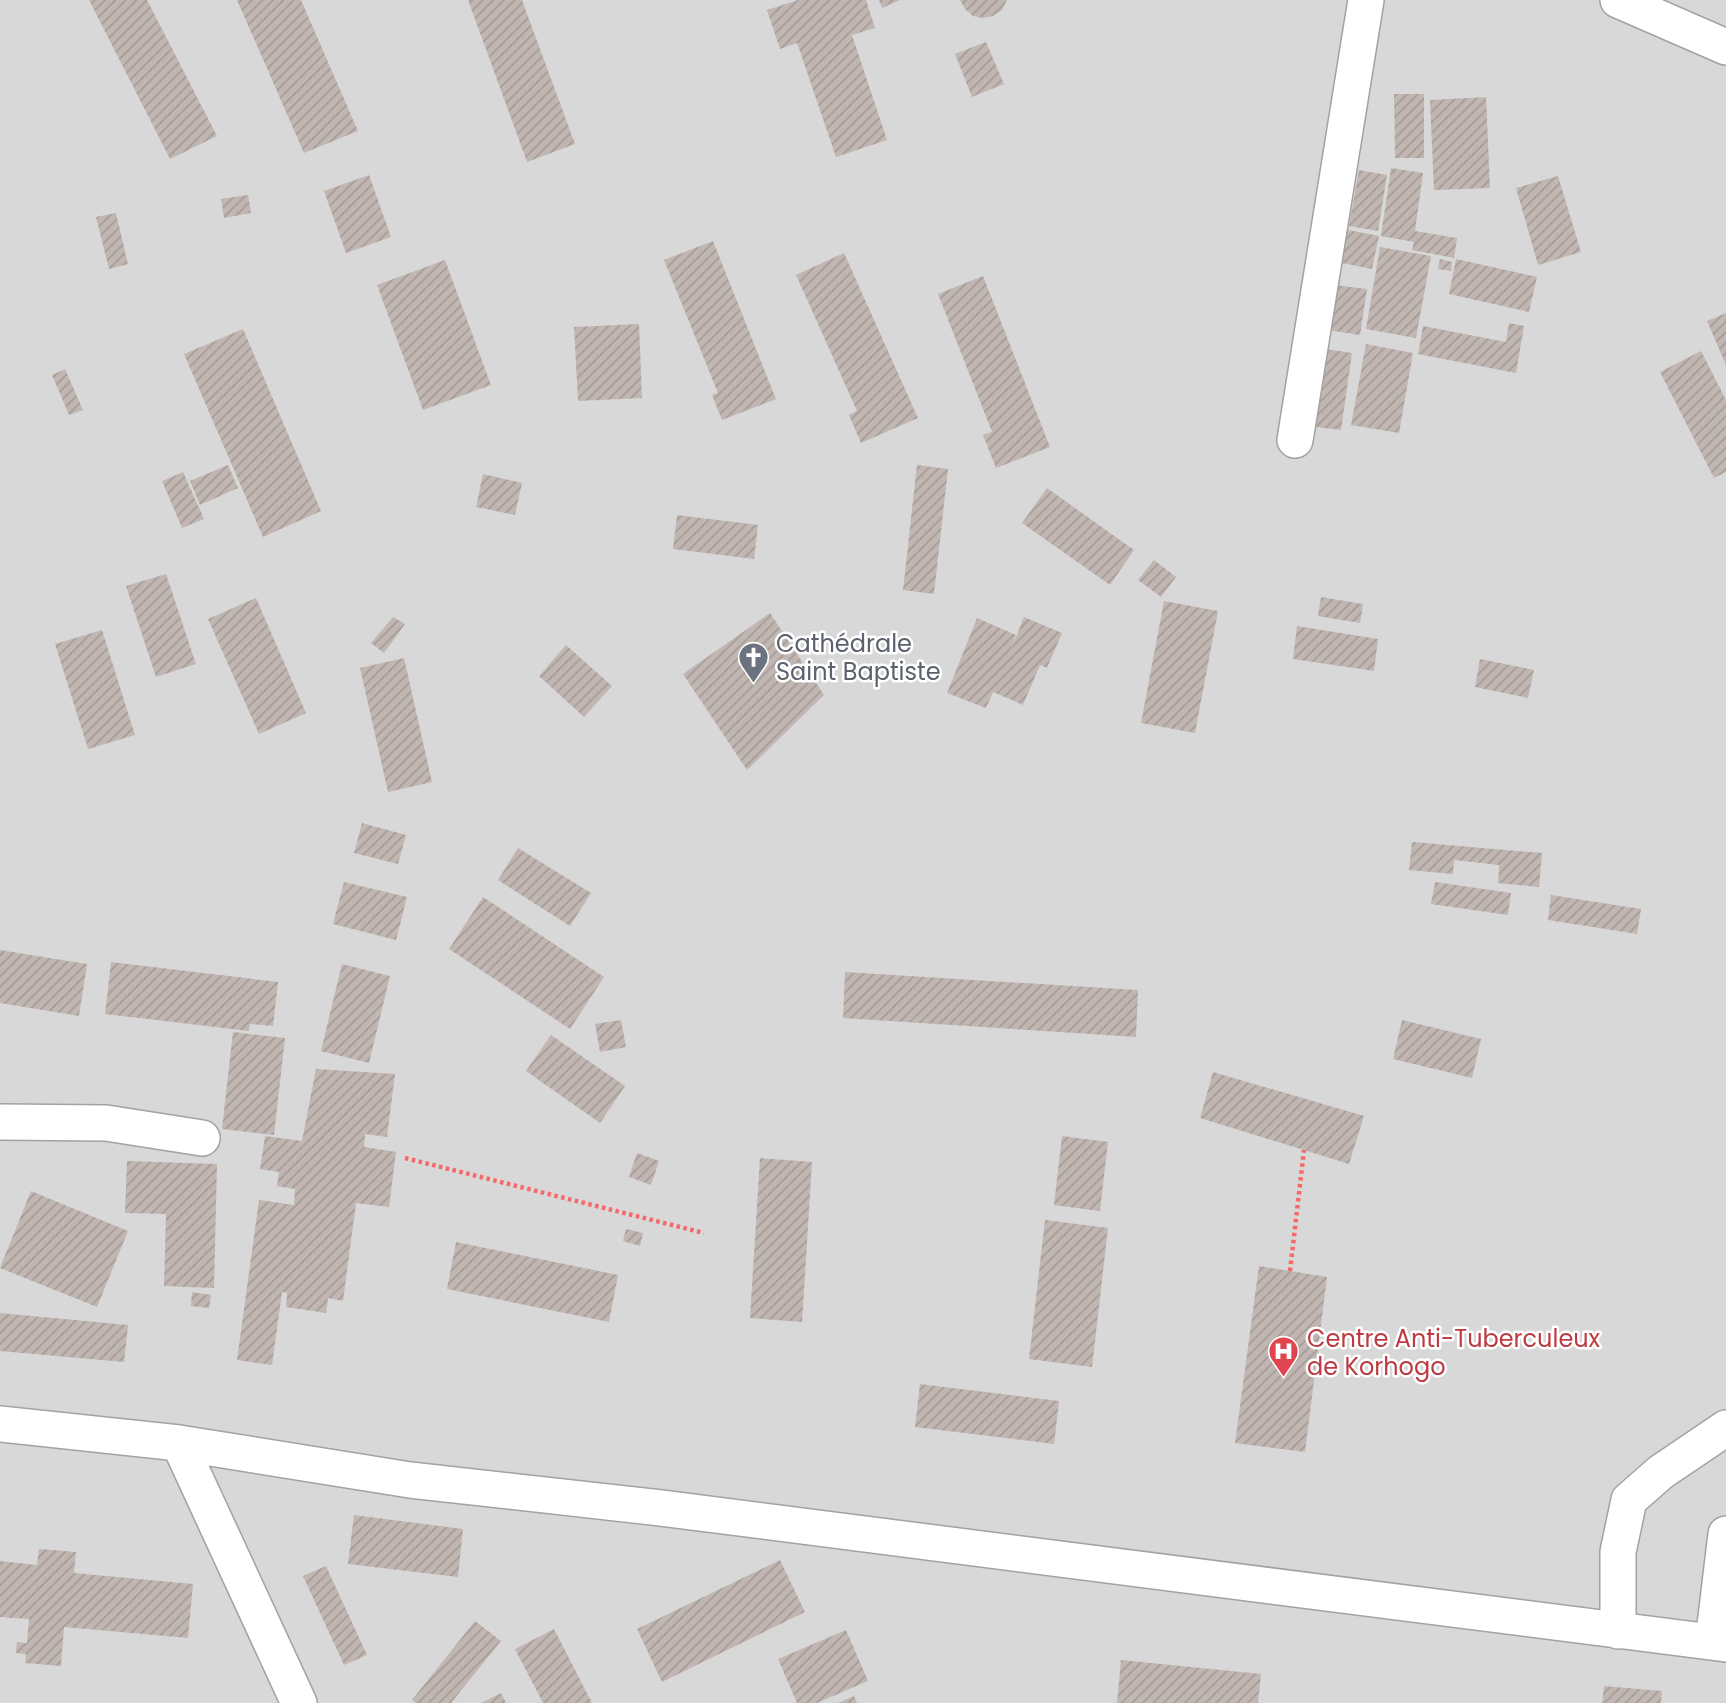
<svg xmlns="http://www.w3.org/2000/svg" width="1726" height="1703" font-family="Poppins,sans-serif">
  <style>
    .residential { fill: #d9d8d8 }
    .building { fill: url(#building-hatch) }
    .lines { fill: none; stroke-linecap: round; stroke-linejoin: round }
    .minor-casing { stroke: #a2a2a2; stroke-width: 38 }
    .path { stroke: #f76869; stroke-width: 4.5; stroke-dasharray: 3.5 3.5; stroke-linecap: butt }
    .minor { stroke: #fff; stroke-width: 35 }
    .labels { text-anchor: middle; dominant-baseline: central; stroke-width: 5; stroke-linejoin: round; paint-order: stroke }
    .worship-label { font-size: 24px; fill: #5b616d; stroke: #fff; text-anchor: start }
    .health-label { font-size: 24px; fill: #be3a42; stroke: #fff; text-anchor: start }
  </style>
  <defs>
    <pattern id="building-hatch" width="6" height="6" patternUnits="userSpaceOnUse" patternTransform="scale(1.75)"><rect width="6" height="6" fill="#c1b6b1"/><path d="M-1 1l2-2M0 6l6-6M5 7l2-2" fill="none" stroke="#a59c98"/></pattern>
  </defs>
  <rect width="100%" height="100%" fill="#ede8e1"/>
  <path class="residential" d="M 0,0 L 1726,0 L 1726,1703 L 0,1703 Z"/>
  <path class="building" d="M 89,0 L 147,0 L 217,136 L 170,159 Z
    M 237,0 L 301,0 L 358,131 L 304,153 Z
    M 468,0 L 522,0 L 575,144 L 527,162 Z
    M 798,0 L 866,0 L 875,28 L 852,35 L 887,140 L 836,157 L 797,43 L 780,49 L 767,10 Z
    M 879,0 L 900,0 L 882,8 Z
    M 960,0 L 1007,0 L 1002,10 L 993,16 L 983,18 L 973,16 L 965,9 Z
    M 986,42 L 1004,84 L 972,97 L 955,54 Z
    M 1394,94 L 1424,94 L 1424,158 L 1395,158 Z
    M 1486,97 L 1490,188 L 1434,190 L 1430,100 Z
    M 1391,168 L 1423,173 L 1415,231 L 1457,238 L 1454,258 L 1412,250 L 1414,242 L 1381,236 Z
    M 1359,170 L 1387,175 L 1378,231 L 1349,226 Z
    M 369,175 L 391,237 L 346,253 L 324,191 Z
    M 1558,176 L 1581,252 L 1538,265 L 1516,188 Z
    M 248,195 L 251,213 L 224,218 L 221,199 Z
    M 116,213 L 128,264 L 109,269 L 96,217 Z
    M 1338,228 L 1379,236 L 1372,269 L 1332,261 Z
    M 713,241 L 776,399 L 722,420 L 712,395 L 718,393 L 664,260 Z
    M 1380,247 L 1431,256 L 1416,338 L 1366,329 Z
    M 844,253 L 918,418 L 861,443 L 849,415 L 857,411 L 796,275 Z
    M 1440,259 L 1452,262 L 1451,271 L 1438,269 Z
    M 1456,259 L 1537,277 L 1529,312 L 1449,294 Z
    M 445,260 L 491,385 L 423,410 L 377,285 Z
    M 983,276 L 1050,447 L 996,468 L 983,435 L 992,432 L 938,294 Z
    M 1335,285 L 1367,289 L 1360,335 L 1328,330 Z
    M 1726,313 L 1726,365 L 1707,321 Z
    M 1509,323 L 1524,326 L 1516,373 L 1418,354 L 1423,326 L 1506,342 Z
    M 639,324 L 642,398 L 578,401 L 574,327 Z
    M 243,329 L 321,511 L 263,537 L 184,354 Z
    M 1366,344 L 1413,353 L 1399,433 L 1351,425 Z
    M 1319,348 L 1352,353 L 1341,430 L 1308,426 Z
    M 1701,351 L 1726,400 L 1726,472 L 1714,478 L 1660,372 Z
    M 65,369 L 83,410 L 69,415 L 52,375 Z
    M 228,465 L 238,488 L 200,505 L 190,481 Z
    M 917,465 L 948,469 L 934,594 L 903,590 Z
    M 183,472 L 204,519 L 182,528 L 162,481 Z
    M 483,474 L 522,483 L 515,515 L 476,507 Z
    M 1047,488 L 1134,550 L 1110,585 L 1022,523 Z
    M 677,515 L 758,525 L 754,559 L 673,549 Z
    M 1154,560 L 1176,577 L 1161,597 L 1138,580 Z
    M 166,574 L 196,664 L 156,677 L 126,586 Z
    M 1321,597 L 1363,604 L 1360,623 L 1318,616 Z
    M 256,598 L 306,713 L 259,734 L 208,619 Z
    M 1164,601 L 1218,611 L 1195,733 L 1141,723 Z
    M 770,613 L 824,695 L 747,770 L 683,674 Z
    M 393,617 L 405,624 L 384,653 L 371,643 Z
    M 1024,617 L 1062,633 L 1047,668 L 1040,665 L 1023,705 L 993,692 L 986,708 L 947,693 L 977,618 L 1016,635 L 1010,652 Z
    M 1297,626 L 1378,639 L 1374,671 L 1293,659 Z
    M 102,630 L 135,735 L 88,749 L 55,644 Z
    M 566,645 L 612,686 L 584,717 L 539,676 Z
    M 404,658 L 432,782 L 388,792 L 360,668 Z
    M 1480,659 L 1534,670 L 1528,698 L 1475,687 Z
    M 362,823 L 406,835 L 398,864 L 354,853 Z
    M 1412,842 L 1542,853 L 1539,887 L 1498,883 L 1499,865 L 1454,860 L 1453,874 L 1409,870 Z
    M 518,848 L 591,893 L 570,926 L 498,880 Z
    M 344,882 L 407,897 L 396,940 L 333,924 Z
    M 1435,882 L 1511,893 L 1508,915 L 1431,904 Z
    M 1551,895 L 1641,909 L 1637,934 L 1548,920 Z
    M 483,897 L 604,977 L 570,1029 L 449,949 Z
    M 0,950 L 87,964 L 79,1016 L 0,1003 Z
    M 111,962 L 278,982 L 273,1026 L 250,1024 L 249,1031 L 105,1014 Z
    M 342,964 L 390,976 L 369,1063 L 321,1051 Z
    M 845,972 L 1138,990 L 1136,1037 L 843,1018 Z
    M 621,1020 L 626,1047 L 600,1052 L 595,1024 Z
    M 1402,1020 L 1481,1039 L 1472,1078 L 1393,1059 Z
    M 233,1032 L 285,1038 L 274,1135 L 222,1129 Z
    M 551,1035 L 625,1086 L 600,1123 L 526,1071 Z
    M 316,1069 L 395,1074 L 387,1137 L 365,1134 L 364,1147 L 396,1152 L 389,1207 L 356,1203 L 343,1301 L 328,1298 L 326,1313 L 286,1307 L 287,1293 L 282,1292 L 272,1365 L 237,1360 L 259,1200 L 294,1205 L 295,1189 L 277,1186 L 279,1172 L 260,1169 L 265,1136 L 302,1141 Z
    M 1213,1072 L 1364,1116 L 1349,1164 L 1200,1118 Z
    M 1062,1136 L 1108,1142 L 1100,1211 L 1054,1205 Z
    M 637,1153 L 659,1161 L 651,1185 L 629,1177 Z
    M 760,1158 L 812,1162 L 802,1322 L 750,1318 Z
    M 127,1161 L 217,1164 L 214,1288 L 164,1286 L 166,1214 L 125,1213 Z
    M 31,1191 L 128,1231 L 97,1307 L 0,1268 Z
    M 1045,1220 L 1108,1228 L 1092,1367 L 1029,1359 Z
    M 626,1229 L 643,1233 L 640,1246 L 623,1241 Z
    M 456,1242 L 618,1275 L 609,1322 L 447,1289 Z
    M 1259,1266 L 1327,1277 L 1305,1452 L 1235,1443 Z
    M 192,1292 L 211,1295 L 209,1308 L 191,1306 Z
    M 0,1313 L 128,1325 L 124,1362 L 0,1351 Z
    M 920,1384 L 1059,1401 L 1054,1444 L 915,1427 Z
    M 354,1515 L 463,1529 L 458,1577 L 348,1564 Z
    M 39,1549 L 76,1552 L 74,1573 L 193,1584 L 188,1638 L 64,1627 L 61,1666 L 25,1663 L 26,1654 L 16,1653 L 17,1642 L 27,1643 L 29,1619 L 0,1617 L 0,1561 L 37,1565 Z
    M 780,1560 L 805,1612 L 662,1682 L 637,1629 Z
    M 326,1566 L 367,1655 L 344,1665 L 303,1576 Z
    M 475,1621 L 501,1641 L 451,1703 L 416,1703 L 412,1700 Z
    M 554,1629 L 592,1703 L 543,1703 L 515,1649 Z
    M 846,1630 L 868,1681 L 817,1703 L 797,1703 L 778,1659 Z
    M 1121,1660 L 1261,1674 L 1258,1703 L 1117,1703 Z
    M 1604,1686 L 1662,1691 L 1661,1703 L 1602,1703 Z
    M 501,1693 L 506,1703 L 481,1703 Z
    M 854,1696 L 857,1703 L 838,1703 Z"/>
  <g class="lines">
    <defs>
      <path id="minor" d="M 1618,0 L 1726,47
        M 1295,440 L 1366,0
        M 0,1122 L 106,1123 L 202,1138
        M 0,1424 L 179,1443 L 410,1480 L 661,1508 L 1726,1644
        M 179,1443 L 299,1703
        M 1618,1631 L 1618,1552 L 1629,1500 L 1661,1472 L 1726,1428
        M 1713,1642 L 1726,1534"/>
    </defs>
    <use href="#minor" class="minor-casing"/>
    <path class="path" d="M 405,1158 L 704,1233
      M 1290,1271 L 1304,1150"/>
    <use href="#minor" class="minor"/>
  </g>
  <defs>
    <symbol id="church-pin" viewBox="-11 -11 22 30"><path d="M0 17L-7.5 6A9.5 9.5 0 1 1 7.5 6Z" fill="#6b7280" stroke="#fff"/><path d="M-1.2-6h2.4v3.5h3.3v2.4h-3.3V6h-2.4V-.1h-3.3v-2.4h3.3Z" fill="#fff"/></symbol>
    <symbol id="hospital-pin" viewBox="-11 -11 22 30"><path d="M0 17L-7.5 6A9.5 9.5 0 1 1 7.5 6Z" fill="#e0444e" stroke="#fff"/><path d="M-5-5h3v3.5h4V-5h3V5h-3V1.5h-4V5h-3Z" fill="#fff"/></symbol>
  </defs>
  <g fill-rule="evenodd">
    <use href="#church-pin" x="736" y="640" width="35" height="47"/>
    <use href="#hospital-pin" x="1266" y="1334" width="35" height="47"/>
  </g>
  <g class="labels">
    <g class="worship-label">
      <text x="776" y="643">Cathédrale<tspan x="776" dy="28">Saint Baptiste</tspan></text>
    </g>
    <g class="health-label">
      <text x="1307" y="1338">Centre Anti-Tuberculeux<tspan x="1307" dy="28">de Korhogo</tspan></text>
    </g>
  </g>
</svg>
